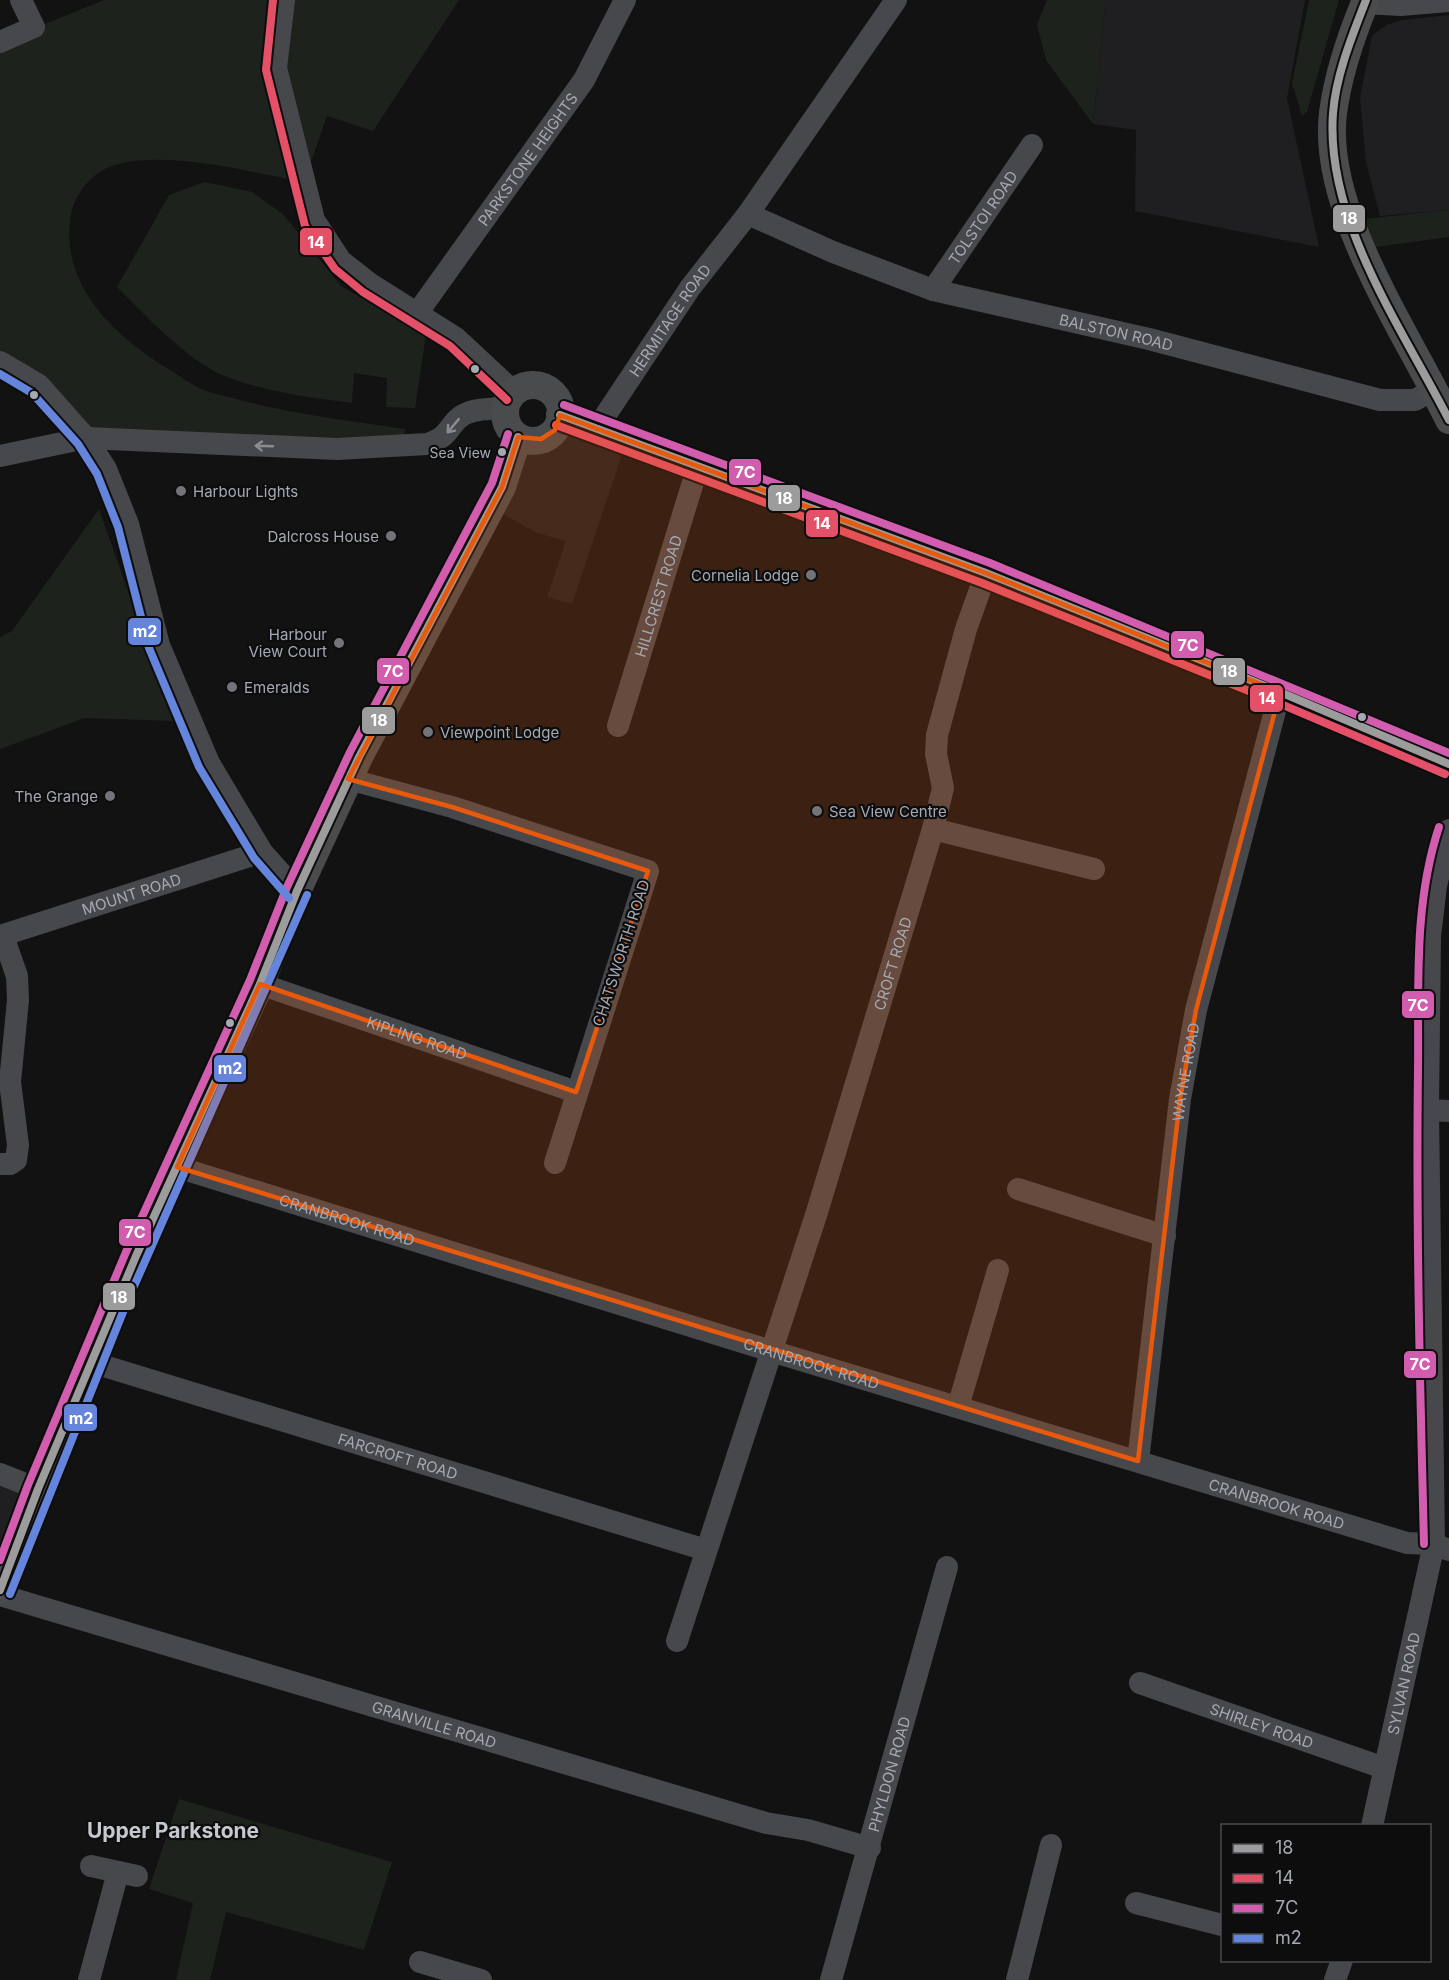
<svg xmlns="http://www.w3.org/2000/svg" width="1449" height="1980" font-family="Inter,sans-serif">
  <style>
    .built { fill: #1f1f21 }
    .green { fill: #1d221d }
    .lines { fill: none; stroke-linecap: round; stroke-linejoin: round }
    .minor { stroke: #47484b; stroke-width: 22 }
    .major { stroke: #494b4d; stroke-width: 28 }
    .bus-1-casing { stroke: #0d0d0e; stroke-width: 12 }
    .bus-2-casing { stroke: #0d0d0e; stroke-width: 12 }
    .bus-3-casing { stroke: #0d0d0e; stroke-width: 12 }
    .bus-4-casing { stroke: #0d0d0e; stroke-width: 12 }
    .bus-1 { stroke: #9d9c9c; stroke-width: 8 }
    .bus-2 { stroke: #e55069; stroke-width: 8 }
    .bus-3 { stroke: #d25cae; stroke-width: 8 }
    .bus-4 { stroke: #6585dc; stroke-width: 8 }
    .oneway { stroke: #898c93 }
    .marked { fill: #e8590c; fill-opacity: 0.2; stroke: #e8590c; stroke-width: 4.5; stroke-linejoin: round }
    .bus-dot { fill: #a5a9b2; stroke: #0d0d0e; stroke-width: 2 }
    .poi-dot { fill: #72747a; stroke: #0d0d0e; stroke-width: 2 }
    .labels { text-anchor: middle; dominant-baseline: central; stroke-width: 4.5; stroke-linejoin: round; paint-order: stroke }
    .bus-label { font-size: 14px; fill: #a5a9b2; stroke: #0d0d0e; text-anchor: end }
    .street-label { font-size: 15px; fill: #a5a9b2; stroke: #0d0d0e }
    .poi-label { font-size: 15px; fill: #a5a9b2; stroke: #0d0d0e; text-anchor: start }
    .district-label { font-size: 21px; font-weight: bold; fill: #c5c8ce; stroke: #0d0d0e }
    .line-badge { stroke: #0d0d0e; stroke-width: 2 }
    .badge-label { font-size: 16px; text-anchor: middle; font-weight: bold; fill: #fff }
  </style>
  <rect width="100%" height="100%" fill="#121213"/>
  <path class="built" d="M 1106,0 L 1305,0 L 1287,98 L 1319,247 L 1135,211 L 1136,130 L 1093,124 Z
    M 1449,15 L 1449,210 L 1380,216 L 1366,162 L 1360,97 L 1372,36 L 1386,25 L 1402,20 Z
    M 559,423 L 627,440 L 572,604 L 547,597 L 566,541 L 537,533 L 492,508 L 525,440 L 542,439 L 555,430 Z
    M 0,1474 L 38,1489 L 0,1590 Z"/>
  <path class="green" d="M 104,0 L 459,0 L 373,131 L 327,116 L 304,182 C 254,173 150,145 103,170 C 85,180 72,201 70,221 C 62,288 117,338 170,370 C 180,376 190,384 201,389 C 213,394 227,396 240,400 C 294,414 350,421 405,429 L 403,445 L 86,438 L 0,362 L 0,42 Z
    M 1047,0 L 1106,0 L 1093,124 L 1046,60 L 1037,25 Z
    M 1309,0 L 1339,0 L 1307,112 L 1302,116 L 1292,83 Z
    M 205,182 L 252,192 L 283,214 L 341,286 L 426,335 L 415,408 L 386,407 L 387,378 L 354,373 L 352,403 C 308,397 264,392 222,375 C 186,359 145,315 117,287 L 169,195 Z
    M 1449,210 L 1449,237 L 1375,247 L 1364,219 Z
    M 99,509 L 174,721 L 85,718 L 0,749 L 0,637 L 12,631 Z
    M 179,1799 L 392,1862 L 364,1950 L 226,1912 L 210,1980 L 176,1980 L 193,1903 L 149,1889 Z"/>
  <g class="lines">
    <g class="minor">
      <path d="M 284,0 L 276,68 L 314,220 L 341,261 L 369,283 L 456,338 L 514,392"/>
      <path d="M 1364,3 L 1401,5 L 1449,1"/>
      <path d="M 0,42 L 34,27 L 21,0"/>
      <path id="s1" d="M 748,214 L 833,252 L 933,290 L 1149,339 L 1380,400 L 1415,400 L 1434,389"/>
      <path id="s2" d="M 933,290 L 1032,145"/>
      <path id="s3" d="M 418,312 L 584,80 L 625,0"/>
      <path d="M 0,362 L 39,385 L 86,438 L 106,469 L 128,524 L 159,645 L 209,763 L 262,852 L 297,891"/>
      <path id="s4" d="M 597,428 L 690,288 L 748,214 L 896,0"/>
      <path d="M 0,456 L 86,438 L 337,449 L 427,444 C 452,436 448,424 463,415 C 475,408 492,409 505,408"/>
      <path id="s5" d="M 618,726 L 698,466"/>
      <path d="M 348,779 L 452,807 L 648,871 L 555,1163"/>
      <path d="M 933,829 L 1094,869"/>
      <path id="s6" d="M 0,936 L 262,852"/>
      <path id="s7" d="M 260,984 L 576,1092"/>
      <path d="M 1428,1110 L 1449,1111"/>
      <path d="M 0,1164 L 10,1164 L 16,1160 L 18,1145 L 10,1082 L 18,1000 L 17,976 L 3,936"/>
      <path id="s8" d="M 177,1167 L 771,1351 L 1407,1543 L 1434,1544 L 1449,1550"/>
      <path d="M 1018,1189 L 1165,1236"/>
      <path id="s9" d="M 91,1362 L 706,1550"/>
      <path d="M 958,1407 L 998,1270"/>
      <path id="s10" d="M 1138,1461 L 1180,1099 L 1196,1010 L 1280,692"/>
      <path d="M 0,1474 L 38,1489"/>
      <path id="s11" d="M 0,1595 L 766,1823 L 808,1830 L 870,1848"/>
      <path id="s12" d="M 677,1641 L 817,1212 L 933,829 L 943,788 L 936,754 L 937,735 L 966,629 L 986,573"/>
      <path id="s13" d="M 1140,1683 L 1384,1768"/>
      <path id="s14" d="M 1372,1826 L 1434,1544 L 1428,1110 L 1430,936 L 1436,886 L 1449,830"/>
      <path d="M 91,1866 L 137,1876"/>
      <path d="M 1136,1903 L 1222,1925"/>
      <path d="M 420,1962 L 481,1980"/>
      <path d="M 89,1980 L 118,1872"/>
      <path id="s15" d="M 831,1980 L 947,1567"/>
      <path d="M 1017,1980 L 1051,1845"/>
      <path d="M 1335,1980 L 1342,1960"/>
    </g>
    <path class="major" d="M 1366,0 C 1351,36 1338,74 1333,113 C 1321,210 1408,334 1449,420
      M505 413a28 28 0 1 1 56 0a28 28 0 1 1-56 0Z
      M 560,415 L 986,573 L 1280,692 L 1449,764
      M 0,1590 L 38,1489 L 136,1256 L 260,984 L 297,891 L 359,757 L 502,487 L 518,437"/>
    <defs>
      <path id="bus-1" d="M 1366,0 C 1352,36 1336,75 1333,113 C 1325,220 1402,328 1449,420
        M 560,415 L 986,573 L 1280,692 L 1449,764
        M 0,1590 L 38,1489 L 136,1256 L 260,984 L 297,891 L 359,757 L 502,487 L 518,437"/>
      <path id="bus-2" d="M 273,0 L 266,70 L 305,226 L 335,269 L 363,292 L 450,346 L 507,400
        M 556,425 L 982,583 L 1276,702 L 1445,774"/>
      <path id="bus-3" d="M 564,405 L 990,563 L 1449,753
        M 1424,1544 C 1420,1386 1416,1228 1418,1070 C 1419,989 1413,906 1439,827
        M 0,1560 L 28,1485 L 126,1252 L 250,980 L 287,887 L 350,752 L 492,483 L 508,434"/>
      <path id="bus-4" d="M 0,374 L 32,393 L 78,444 L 97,474 L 118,527 L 149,648 L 199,767 L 254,858 L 289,898
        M 10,1594 L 127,1302 L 307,895"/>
    </defs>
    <use href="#bus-1" class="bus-1-casing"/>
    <use href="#bus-2" class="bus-2-casing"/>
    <use href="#bus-3" class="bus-3-casing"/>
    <use href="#bus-4" class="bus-4-casing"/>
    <use href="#bus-1" class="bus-1"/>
    <use href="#bus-2" class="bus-2"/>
    <use href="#bus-3" class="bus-3"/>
    <use href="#bus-4" class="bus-4"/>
  </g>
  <defs><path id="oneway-shaft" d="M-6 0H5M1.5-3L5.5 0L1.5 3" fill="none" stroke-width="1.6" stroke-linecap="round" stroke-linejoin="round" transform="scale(1.5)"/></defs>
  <g class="oneway">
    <use href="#oneway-shaft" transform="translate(453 426) rotate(130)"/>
    <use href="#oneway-shaft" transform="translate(264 446) rotate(-178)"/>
  </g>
  <path class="marked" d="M 560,415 L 986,573 L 1280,692 L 1196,1010 L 1180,1099 L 1138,1461 L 177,1167 L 260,984 L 576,1092 L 648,871 L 452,807 L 348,779 L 502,487 L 518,437 L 541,439 L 555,430 Z"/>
  <g class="bus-dot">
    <circle cx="475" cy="369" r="5"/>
    <circle cx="34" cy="395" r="5"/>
    <circle cx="502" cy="452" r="5"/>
    <circle cx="1362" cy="717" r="5"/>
    <circle cx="230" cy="1023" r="5"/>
  </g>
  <g class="poi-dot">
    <circle cx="181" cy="491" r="6"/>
    <circle cx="391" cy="536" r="6"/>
    <circle cx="811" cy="575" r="6"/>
    <circle cx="339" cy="643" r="6"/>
    <circle cx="232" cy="687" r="6"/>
    <circle cx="428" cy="732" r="6"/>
    <circle cx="110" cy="796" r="6"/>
    <circle cx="817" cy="811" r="6"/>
  </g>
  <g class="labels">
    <g class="bus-label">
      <text x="491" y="452">Sea View</text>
    </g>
    <g class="street-label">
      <text stroke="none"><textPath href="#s3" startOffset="188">PARKSTONE HEIGHTS</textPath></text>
      <text stroke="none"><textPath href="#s2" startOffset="88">TOLSTOI ROAD</textPath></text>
      <text stroke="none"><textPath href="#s4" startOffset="130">HERMITAGE ROAD</textPath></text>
      <text stroke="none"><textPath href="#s1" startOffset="388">BALSTON ROAD</textPath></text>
      <text stroke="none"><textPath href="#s5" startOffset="136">HILLCREST ROAD</textPath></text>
      <text stroke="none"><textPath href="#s6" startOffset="138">MOUNT ROAD</textPath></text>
      <text transform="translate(621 953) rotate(-72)">CHATSWORTH ROAD</text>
      <text stroke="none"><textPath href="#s12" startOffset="711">CROFT ROAD</textPath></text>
      <text stroke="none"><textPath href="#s7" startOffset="166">KIPLING ROAD</textPath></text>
      <text stroke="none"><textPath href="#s10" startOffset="392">WAYNE ROAD</textPath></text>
      <text stroke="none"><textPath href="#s8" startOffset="178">CRANBROOK ROAD</textPath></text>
      <text stroke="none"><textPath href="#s8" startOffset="664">CRANBROOK ROAD</textPath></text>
      <text stroke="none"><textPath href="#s9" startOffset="321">FARCROFT ROAD</textPath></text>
      <text stroke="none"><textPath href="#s8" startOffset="1150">CRANBROOK ROAD</textPath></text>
      <text stroke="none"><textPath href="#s14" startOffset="146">SYLVAN ROAD</textPath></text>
      <text stroke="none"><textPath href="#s11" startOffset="453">GRANVILLE ROAD</textPath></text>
      <text stroke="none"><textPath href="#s13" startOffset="129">SHIRLEY ROAD</textPath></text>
      <text stroke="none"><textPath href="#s15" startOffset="214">PHYLDON ROAD</textPath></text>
    </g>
    <g class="poi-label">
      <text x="193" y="491">Harbour Lights</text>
      <text x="379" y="536" text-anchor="end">Dalcross House</text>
      <text x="799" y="575" text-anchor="end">Cornelia Lodge</text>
      <text x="327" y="634" text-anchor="end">Harbour<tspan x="327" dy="17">View Court</tspan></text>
      <text x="244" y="687">Emeralds</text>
      <text x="440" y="732">Viewpoint Lodge</text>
      <text x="98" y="796" text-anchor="end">The Grange</text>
      <text x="829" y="811">Sea View Centre</text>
    </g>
    <g class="district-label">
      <text x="173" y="1830">Upper Parkstone</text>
    </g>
  </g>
  <g class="line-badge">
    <rect x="1332" y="204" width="34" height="29" rx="6" fill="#9d9c9c"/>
    <rect x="299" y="227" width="34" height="29" rx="6" fill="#e55069"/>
    <rect x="728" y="458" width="34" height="28" rx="6" fill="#d25cae"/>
    <rect x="767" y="484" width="34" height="28" rx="6" fill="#9d9c9c"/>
    <rect x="805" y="509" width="34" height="29" rx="6" fill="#e55069"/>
    <rect x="127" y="617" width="35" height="29" rx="6" fill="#6585dc"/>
    <rect x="1170" y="630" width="35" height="29" rx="6" fill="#d25cae"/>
    <rect x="376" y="657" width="34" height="28" rx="6" fill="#d25cae"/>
    <rect x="1212" y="657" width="34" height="29" rx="6" fill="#9d9c9c"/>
    <rect x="1249" y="684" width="35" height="29" rx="6" fill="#e55069"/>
    <rect x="361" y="706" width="35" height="29" rx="6" fill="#9d9c9c"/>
    <rect x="1401" y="990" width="34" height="29" rx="6" fill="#d25cae"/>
    <rect x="213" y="1054" width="34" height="29" rx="6" fill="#6585dc"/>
    <rect x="118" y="1218" width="34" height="29" rx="6" fill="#d25cae"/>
    <rect x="102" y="1282" width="34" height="29" rx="6" fill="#9d9c9c"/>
    <rect x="1403" y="1350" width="34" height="29" rx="6" fill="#d25cae"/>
    <rect x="63" y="1403" width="35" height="29" rx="6" fill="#6585dc"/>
  </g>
  <g class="badge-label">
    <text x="1349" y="224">18</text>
    <text x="316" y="248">14</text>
    <text x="745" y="478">7C</text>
    <text x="784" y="504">18</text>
    <text x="822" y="529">14</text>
    <text x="145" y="637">m2</text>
    <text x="1188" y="651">7C</text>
    <text x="393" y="677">7C</text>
    <text x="1229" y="677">18</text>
    <text x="1267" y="704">14</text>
    <text x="379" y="726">18</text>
    <text x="1418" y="1011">7C</text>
    <text x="230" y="1074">m2</text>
    <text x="135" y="1238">7C</text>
    <text x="119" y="1303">18</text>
    <text x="1420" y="1370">7C</text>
    <text x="81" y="1424">m2</text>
  </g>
  <rect x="1221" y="1824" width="210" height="138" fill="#0d0d0e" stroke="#4a4b50" stroke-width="1.5"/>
  <rect x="1233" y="1844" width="30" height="9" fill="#9d9c9c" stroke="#4a4b50" stroke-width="1.5"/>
  <text x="1275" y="1854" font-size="18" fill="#a5a9b2">18</text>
  <rect x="1233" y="1874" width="30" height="9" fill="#e55069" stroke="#4a4b50" stroke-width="1.5"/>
  <text x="1275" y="1884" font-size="18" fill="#a5a9b2">14</text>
  <rect x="1233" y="1904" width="30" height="9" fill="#d25cae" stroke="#4a4b50" stroke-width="1.5"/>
  <text x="1275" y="1914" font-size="18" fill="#a5a9b2">7C</text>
  <rect x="1233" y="1934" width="30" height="9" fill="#6585dc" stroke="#4a4b50" stroke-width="1.5"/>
  <text x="1275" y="1944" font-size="18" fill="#a5a9b2">m2</text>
</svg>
